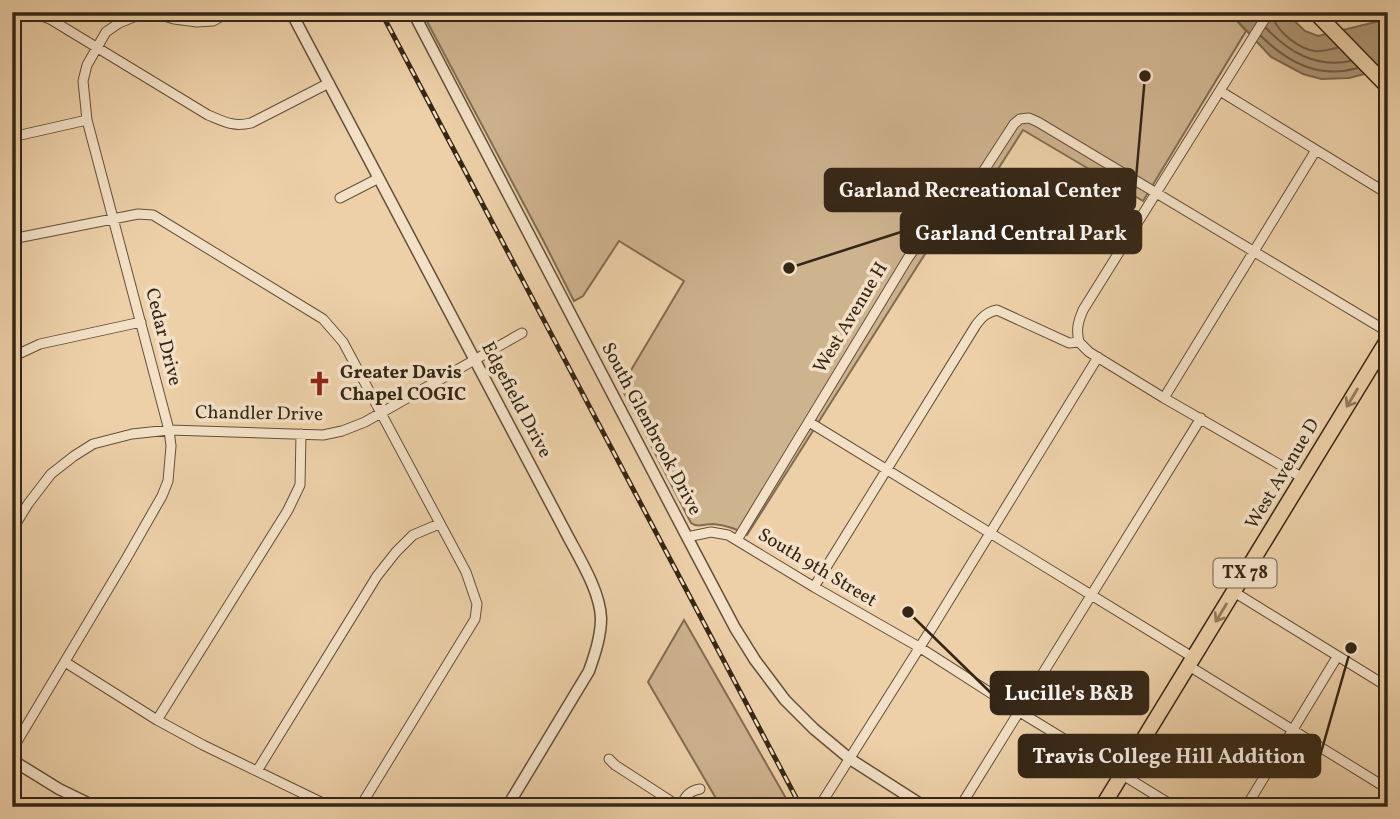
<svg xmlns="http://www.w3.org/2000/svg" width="1400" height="819" font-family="Vollkorn,serif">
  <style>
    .green { fill: #ceb38f; stroke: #816c52; stroke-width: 2 }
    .water { fill: #ae9676; stroke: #7d6950; stroke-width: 2 }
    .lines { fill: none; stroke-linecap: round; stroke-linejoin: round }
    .shore { stroke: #715e46; stroke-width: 2 }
    .minor-casing { stroke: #62503a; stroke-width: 11 }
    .tertiary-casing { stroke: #62503a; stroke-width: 13 }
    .primary-casing { stroke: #342616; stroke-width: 17 }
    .minor { stroke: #f3e0c6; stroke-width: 9 }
    .tertiary { stroke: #f3e0c6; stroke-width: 10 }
    .primary { stroke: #edd0a8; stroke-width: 14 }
    .rail-casing { stroke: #342616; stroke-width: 5 }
    .rail { stroke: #f3e0c6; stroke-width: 2.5; stroke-dasharray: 8; stroke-linecap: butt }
    .oneway { stroke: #907b5f }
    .labels { text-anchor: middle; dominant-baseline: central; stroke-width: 7; stroke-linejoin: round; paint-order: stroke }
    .shield { fill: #f3e0c6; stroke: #6d5e4b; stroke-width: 2 }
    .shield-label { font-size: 18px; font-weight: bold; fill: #342616 }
    .street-label { font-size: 19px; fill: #342616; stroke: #f3e0c6 }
    .poi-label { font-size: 19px; font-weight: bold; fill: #342616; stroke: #f3e0c6; text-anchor: start }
    .leader { fill: none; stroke: #342616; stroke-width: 2.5 }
    .callout-dot { fill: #342616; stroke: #f3e0c6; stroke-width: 2.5 }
    .callout { fill: #342616; stroke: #342616; stroke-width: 2.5 }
    .callout-label { font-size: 21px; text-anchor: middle; font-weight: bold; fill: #fff }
  </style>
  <rect width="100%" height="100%" fill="#edd0a8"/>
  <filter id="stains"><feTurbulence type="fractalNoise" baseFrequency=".00286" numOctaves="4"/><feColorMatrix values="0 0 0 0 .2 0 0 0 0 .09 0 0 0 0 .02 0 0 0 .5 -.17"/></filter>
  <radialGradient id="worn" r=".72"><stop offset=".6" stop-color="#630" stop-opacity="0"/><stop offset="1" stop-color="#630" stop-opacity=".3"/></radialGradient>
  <path class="green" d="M 422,12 L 1229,12 L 1246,31 L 1143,201 L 1023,130 L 991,180 L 925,254 L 747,535 C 737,529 725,525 713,524 C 704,524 698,528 691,523 L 621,387 L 684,281 L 619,241 L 583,296 L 574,301 L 544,242 Z
    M 684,620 L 791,807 L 721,807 L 648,682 Z"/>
  <path class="water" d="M 1229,12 L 1285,12 L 1305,31 L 1318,36 L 1388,19 L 1388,68 L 1349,78 L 1321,79 L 1303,74 L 1271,57 Z"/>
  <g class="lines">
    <path class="shore" d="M 1273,18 C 1279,33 1299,49 1315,51 C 1322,52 1330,49 1337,48
      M 1266,28 C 1290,53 1316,68 1351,61
      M 1261,36 C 1288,63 1319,79 1358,68"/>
    <defs>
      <path id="minor" d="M 31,12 L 50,19 L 208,115 C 225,122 233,127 251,123 L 329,83
        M 1220,91 L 1388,194
        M 12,137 L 87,120
        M 340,198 L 379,178
        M 12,239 L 138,214 L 153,215 L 323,319 L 343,342 L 466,572 L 477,604 L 475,619 L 360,807
        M 1079,342 C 1076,329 1078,322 1083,310 L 1269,12
        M 12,357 L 40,344 L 141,322
        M 1164,398 L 1316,150
        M 809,422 L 1194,658
        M 12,530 L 28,504 L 51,474 L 74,456 L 93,444 L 132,434 L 169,430 L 323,435 L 342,431 L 365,422 L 522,333
        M 687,537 L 711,532 L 728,535 L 814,587 L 919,647 L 1028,717 L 1175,807
        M 737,540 L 908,258 L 927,231 L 979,178 L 1014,124 L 1020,119 L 1029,118 L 1038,122 L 1388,332
        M 814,587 L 976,325 C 982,317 987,312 997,310 L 1069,343 L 1079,342 L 1089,352 L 1164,398 L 1303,478
        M 1234,592 L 1388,687
        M 65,662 L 157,720 L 203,745 L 331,807
        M 1189,666 L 1388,789
        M 157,720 L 288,510 L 300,485 L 301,434
        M 12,750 L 126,559 L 162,496 L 168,481 L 171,446 L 169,430 L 87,120 L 83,81 L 87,65 L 106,32 L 119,23 L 141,14 L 157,14 L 174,19 L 197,22 L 213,21 L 229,12
        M 609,759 L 615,765 L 680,807 C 685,797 688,791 700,789
        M 257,771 L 377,576 L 396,552 L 413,535 L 439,524
        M 819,807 L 935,623 L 1098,357
        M 960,807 L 1201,418
        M 1246,807 L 1337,657"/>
      <path id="tertiary" d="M 291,12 L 563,527 C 576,553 600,589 601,618 C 601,636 595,654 589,671 L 507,807
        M 413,12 L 687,537 L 735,628 L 755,660 L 785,700 L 814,729 L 850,759 L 925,807
        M 12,760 L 59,789 L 96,807"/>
      <path id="primary" d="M 1315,12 L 1388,87
        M 1102,807 L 1388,339
        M 1386,807 L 1388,803"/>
    </defs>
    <use href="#minor" class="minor-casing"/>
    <use href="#tertiary" class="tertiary-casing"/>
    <use href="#primary" class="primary-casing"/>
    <use href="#minor" class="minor"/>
    <use href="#tertiary" class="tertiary"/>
    <use href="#primary" class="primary"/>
    <defs>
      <path id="rail" d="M 381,12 L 801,807"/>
    </defs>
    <use href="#rail" class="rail-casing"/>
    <use href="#rail" class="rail"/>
  </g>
  <defs><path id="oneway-shaft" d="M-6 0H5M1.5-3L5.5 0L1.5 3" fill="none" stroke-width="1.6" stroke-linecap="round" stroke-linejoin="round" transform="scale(1.75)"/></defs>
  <g class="oneway">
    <use href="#oneway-shaft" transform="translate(1352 398) rotate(121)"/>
    <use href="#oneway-shaft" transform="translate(1221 613) rotate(121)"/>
  </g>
  <defs>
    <symbol id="church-bare" viewBox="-9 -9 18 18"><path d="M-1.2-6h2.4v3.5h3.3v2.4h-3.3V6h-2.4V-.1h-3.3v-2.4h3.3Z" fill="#8f2418" stroke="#f3e0c6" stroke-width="2.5" paint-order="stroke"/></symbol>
  </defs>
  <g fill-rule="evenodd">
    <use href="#church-bare" x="302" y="366" width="35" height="35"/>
  </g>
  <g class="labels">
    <rect class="shield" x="1213.5" y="558.5" width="63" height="29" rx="5"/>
    <g class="shield-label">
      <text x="1245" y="573">TX 78</text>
    </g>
    <g class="street-label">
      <text transform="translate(851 318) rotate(-59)">West Avenue H</text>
      <text transform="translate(163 337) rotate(76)">Cedar Drive</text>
      <text transform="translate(516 400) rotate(62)">Edgefield Drive</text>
      <text transform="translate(259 414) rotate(1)">Chandler Drive</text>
      <text transform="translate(651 429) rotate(62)">South Glenbrook Drive</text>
      <text transform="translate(1283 474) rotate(-59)">West Avenue D</text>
      <text transform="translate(817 568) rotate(31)">South 9th Street</text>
    </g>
    <g class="poi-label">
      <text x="340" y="373">Greater Davis<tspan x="340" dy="22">Chapel COGIC</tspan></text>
    </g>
  </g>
  <path class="leader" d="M1145 76L1135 190M789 268L901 232M908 612L991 693M1351 648L1320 756"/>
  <g class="callout-dot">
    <circle cx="1145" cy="76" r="7"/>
    <circle cx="789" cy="268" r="7"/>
    <circle cx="908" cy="612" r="7"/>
    <circle cx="1351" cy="648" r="7"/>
  </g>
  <g class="callout">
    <rect x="825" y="169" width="310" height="42" rx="7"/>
    <rect x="901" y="211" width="240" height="42" rx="7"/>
    <rect x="991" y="672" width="157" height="42" rx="7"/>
    <rect x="1019" y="735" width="301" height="42" rx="7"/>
  </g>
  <g class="callout-label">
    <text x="980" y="197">Garland Recreational Center</text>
    <text x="1021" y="240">Garland Central Park</text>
    <text x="1069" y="700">Lucille's B&amp;B</text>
    <text x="1169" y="763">Travis College Hill Addition</text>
  </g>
  <rect width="1400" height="819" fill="none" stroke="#edd0a8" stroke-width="42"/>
  <rect x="14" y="14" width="1372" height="791" fill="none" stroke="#342616" stroke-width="3.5"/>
  <rect x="21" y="21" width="1358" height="777" fill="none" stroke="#342616" stroke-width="2"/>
  <rect width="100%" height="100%" filter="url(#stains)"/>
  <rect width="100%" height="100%" fill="url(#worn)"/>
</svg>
